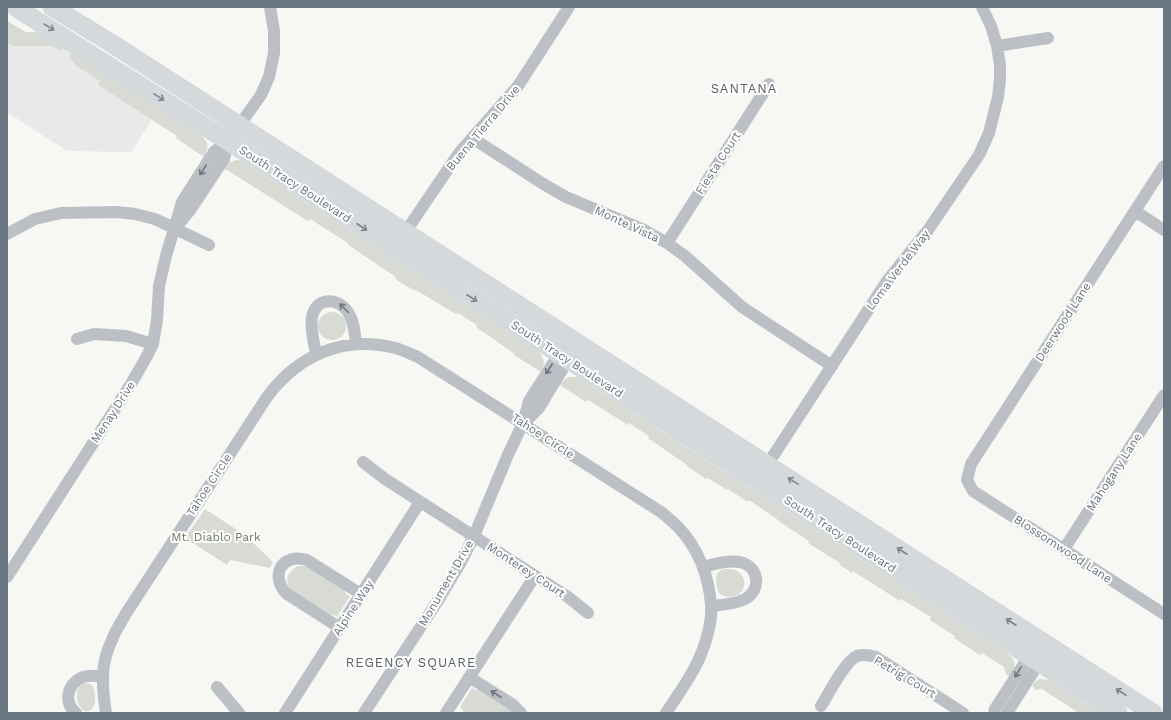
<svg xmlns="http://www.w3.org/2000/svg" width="1171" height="720" font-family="'Work Sans',sans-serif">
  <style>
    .built { fill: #e8e9e8 }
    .green { fill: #d7dbd4 }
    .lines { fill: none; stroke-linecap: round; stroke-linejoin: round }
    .minor { stroke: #bcc0c4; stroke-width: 12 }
    .primary { stroke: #d5d9dc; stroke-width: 19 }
    .oneway { stroke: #798690 }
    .oneway2 { stroke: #697782 }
    .labels { text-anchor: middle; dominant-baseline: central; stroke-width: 4; stroke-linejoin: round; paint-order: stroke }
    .street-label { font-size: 12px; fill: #697782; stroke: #fff }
    .park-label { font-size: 12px; fill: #6b7a67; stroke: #fff }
    .neighbourhood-label { font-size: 13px; letter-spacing: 1px; fill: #566068; stroke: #fff }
  </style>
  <rect width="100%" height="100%" fill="#f7f7f4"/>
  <path class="built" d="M 7,43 L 13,46 L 52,46 L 61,51 L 64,47 L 72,53 L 76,66 L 100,81 L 98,85 L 152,119 L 131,152 L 67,151 L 7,112 Z"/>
  <path class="green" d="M 7,21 L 26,32 L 38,32 L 64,47 L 61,51 L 52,46 L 12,46 L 7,43 Z
    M 72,53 L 201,135 C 209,142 209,148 204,157 L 176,138 L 177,136 L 98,85 L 100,81 L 76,66 L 69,56 Z
    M 237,160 L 242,161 L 246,164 L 539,352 C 545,359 545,365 541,372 L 514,355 L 515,354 L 476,327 L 477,325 L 458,313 L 456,314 L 416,290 L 415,291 L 395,279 L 396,277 L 347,244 L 348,243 L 310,219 L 308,221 L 224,168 C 228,163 230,161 237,160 Z
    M318 326a14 14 0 1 1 28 0a14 14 0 1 1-28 0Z
    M 570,377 L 578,377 L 582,380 L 1007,653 C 1017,661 1016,666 1010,677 L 1006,674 L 1004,667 L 982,653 L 980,655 L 954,638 L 955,636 L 930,620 L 931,617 L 901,599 L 900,601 L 853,571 L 852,573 L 839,564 L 840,563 L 808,543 L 809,541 L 777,520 L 777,519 L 749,500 L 748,502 L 728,489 L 727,490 L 708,478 L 706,479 L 687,466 L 687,465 L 648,438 L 649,436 L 629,423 L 628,425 L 588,400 L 586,402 L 560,385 L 565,379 Z
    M 205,509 L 245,535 L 273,562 L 270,568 L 230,560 L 227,565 L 185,538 Z
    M 298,566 L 304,566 L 309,567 L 344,590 L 347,595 L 350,596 L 337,617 L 334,615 L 331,615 L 293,592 C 283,582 287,572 298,566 Z
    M 729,569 C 750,570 749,597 729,597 C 726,597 723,596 720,594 C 716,590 714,574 720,571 C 722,569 726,569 729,569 Z
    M 1040,679 L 1049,680 L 1100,713 L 1079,713 L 1042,689 L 1034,690 L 1034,687 L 1032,686 L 1036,681 Z
    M 85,683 C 88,684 92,684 93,687 C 96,692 97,710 88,711 C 78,712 75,696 78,689 C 80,686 82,684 85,683 Z
    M 472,688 L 475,690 L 479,690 L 509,708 L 513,713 L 464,713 L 462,709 L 460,707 Z"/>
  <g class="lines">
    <path class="minor" d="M 997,46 L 1048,38
      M 472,138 L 545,185 L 566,197 L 642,229 L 667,243 L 685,256 L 742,307 L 832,366
      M 1164,166 L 971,464 L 967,480 L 973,491 L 1164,614
      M 1135,211 L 1164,230
      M 178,225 L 191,209 L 224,159 L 228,141
      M 7,234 L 35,219 L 61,213 L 117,212 L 135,214 L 155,219 L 209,245
      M 402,237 L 459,153 L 518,86 L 569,7
      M 667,243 L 769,84
      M 77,339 L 94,334 L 126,336 L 153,344
      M 316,354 C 314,342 310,329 312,317 C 316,296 340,297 349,314 C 354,322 355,334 356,344
      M 524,423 L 539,408 L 568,360 L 570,354
      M 363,462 L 385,479 L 568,597 L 588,613
      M 764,470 L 887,281 L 928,230 L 979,155 L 989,133 L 998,97 L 1000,79 L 1000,65 L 997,46 L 991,26 L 982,7
      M 1064,549 L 1164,395
      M 703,567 C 715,564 728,560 740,562 C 759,566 762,590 745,599 C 735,604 723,605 712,606
      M 7,577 L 131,384 L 147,356 L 153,344 L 157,320 L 159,286 L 166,256 L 182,202 L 214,152 L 228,141 L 261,95 L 269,77 L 274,53 L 274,31 L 270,7
      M 340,628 L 287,594 C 269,576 282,552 307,560 L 361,594
      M 469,677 L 512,704 L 521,713
      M 217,687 L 239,713
      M 821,706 C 828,695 845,661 857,656 C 863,654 869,655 876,657 L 963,713
      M 76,713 C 63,702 67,684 83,677 C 88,675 97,676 103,676
      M 106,713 C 102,688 100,663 112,640 C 115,631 121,623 125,615 L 267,397 C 298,355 344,335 395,348 C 403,350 411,354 418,357 L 661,512 C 666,516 672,521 677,526 C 698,547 709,576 711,605 C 713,623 703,653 694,669 C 686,684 675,699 666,713
      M 285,713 L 420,502
      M 364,713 L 439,599 L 461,562 L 474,536 L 507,457 L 523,423 L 529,401 L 559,354 L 564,350
      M 446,713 L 535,576
      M 994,713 L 995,709 L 1029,656 L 1034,651
      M 1007,713 L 1039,663 L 1041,656"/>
    <path class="primary" d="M 15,7 L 228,141 L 1118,713
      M 52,7 L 111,43 L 1153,713"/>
  </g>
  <defs><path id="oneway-shaft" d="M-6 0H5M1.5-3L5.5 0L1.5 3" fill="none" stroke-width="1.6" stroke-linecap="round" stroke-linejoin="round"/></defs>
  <g class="oneway">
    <use href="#oneway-shaft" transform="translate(49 27) rotate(32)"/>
    <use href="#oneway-shaft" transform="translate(159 97) rotate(32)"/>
    <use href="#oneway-shaft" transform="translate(362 227) rotate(33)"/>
    <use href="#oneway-shaft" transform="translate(472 298) rotate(33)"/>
    <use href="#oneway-shaft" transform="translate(793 481) rotate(-148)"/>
    <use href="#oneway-shaft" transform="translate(902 551) rotate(-147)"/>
    <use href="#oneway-shaft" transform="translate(1011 622) rotate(-147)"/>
    <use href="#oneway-shaft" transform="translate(1121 692) rotate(-147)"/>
  </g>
  <g class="oneway2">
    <use href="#oneway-shaft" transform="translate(203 170) rotate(122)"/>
    <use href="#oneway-shaft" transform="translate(344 308) rotate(-135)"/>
    <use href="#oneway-shaft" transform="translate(549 369) rotate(123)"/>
    <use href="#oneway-shaft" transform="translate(1018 672) rotate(122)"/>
    <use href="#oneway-shaft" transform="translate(496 694) rotate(-147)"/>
  </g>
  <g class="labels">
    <g class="street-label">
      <text transform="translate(483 128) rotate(-50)">Buena Tierra Drive</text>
      <text transform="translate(718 163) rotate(-57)">Fiesta Court</text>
      <text transform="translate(295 184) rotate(33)">South Tracy Boulevard</text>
      <text transform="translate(627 224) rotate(25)">Monte Vista</text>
      <text transform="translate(898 270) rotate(-53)">Loma Verde Way</text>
      <text transform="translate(1063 322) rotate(-57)">Deerwood Lane</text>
      <text transform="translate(567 359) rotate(33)">South Tracy Boulevard</text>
      <text transform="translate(113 412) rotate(-57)">Menay Drive</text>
      <text transform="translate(543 436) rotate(33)">Tahoe Circle</text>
      <text transform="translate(1114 472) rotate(-57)">Mahogany Lane</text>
      <text transform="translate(209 485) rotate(-57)">Tahoe Circle</text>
      <text transform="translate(840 534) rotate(33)">South Tracy Boulevard</text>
      <text transform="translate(1063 549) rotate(33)">Blossomwood Lane</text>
      <text transform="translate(526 570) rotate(33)">Monterey Court</text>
      <text transform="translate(446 583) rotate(-60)">Monument Drive</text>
      <text transform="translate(353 608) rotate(-57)">Alpine Way</text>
      <text transform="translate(905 677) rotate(31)">Petrig Court</text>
    </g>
    <g class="park-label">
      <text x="216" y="537">Mt. Diablo Park</text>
    </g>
    <g class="neighbourhood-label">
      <text x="744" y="88">SANTANA</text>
      <text x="411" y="662">REGENCY SQUARE</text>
    </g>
  </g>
  <rect width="1171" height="720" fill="none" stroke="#697782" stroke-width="16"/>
</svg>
